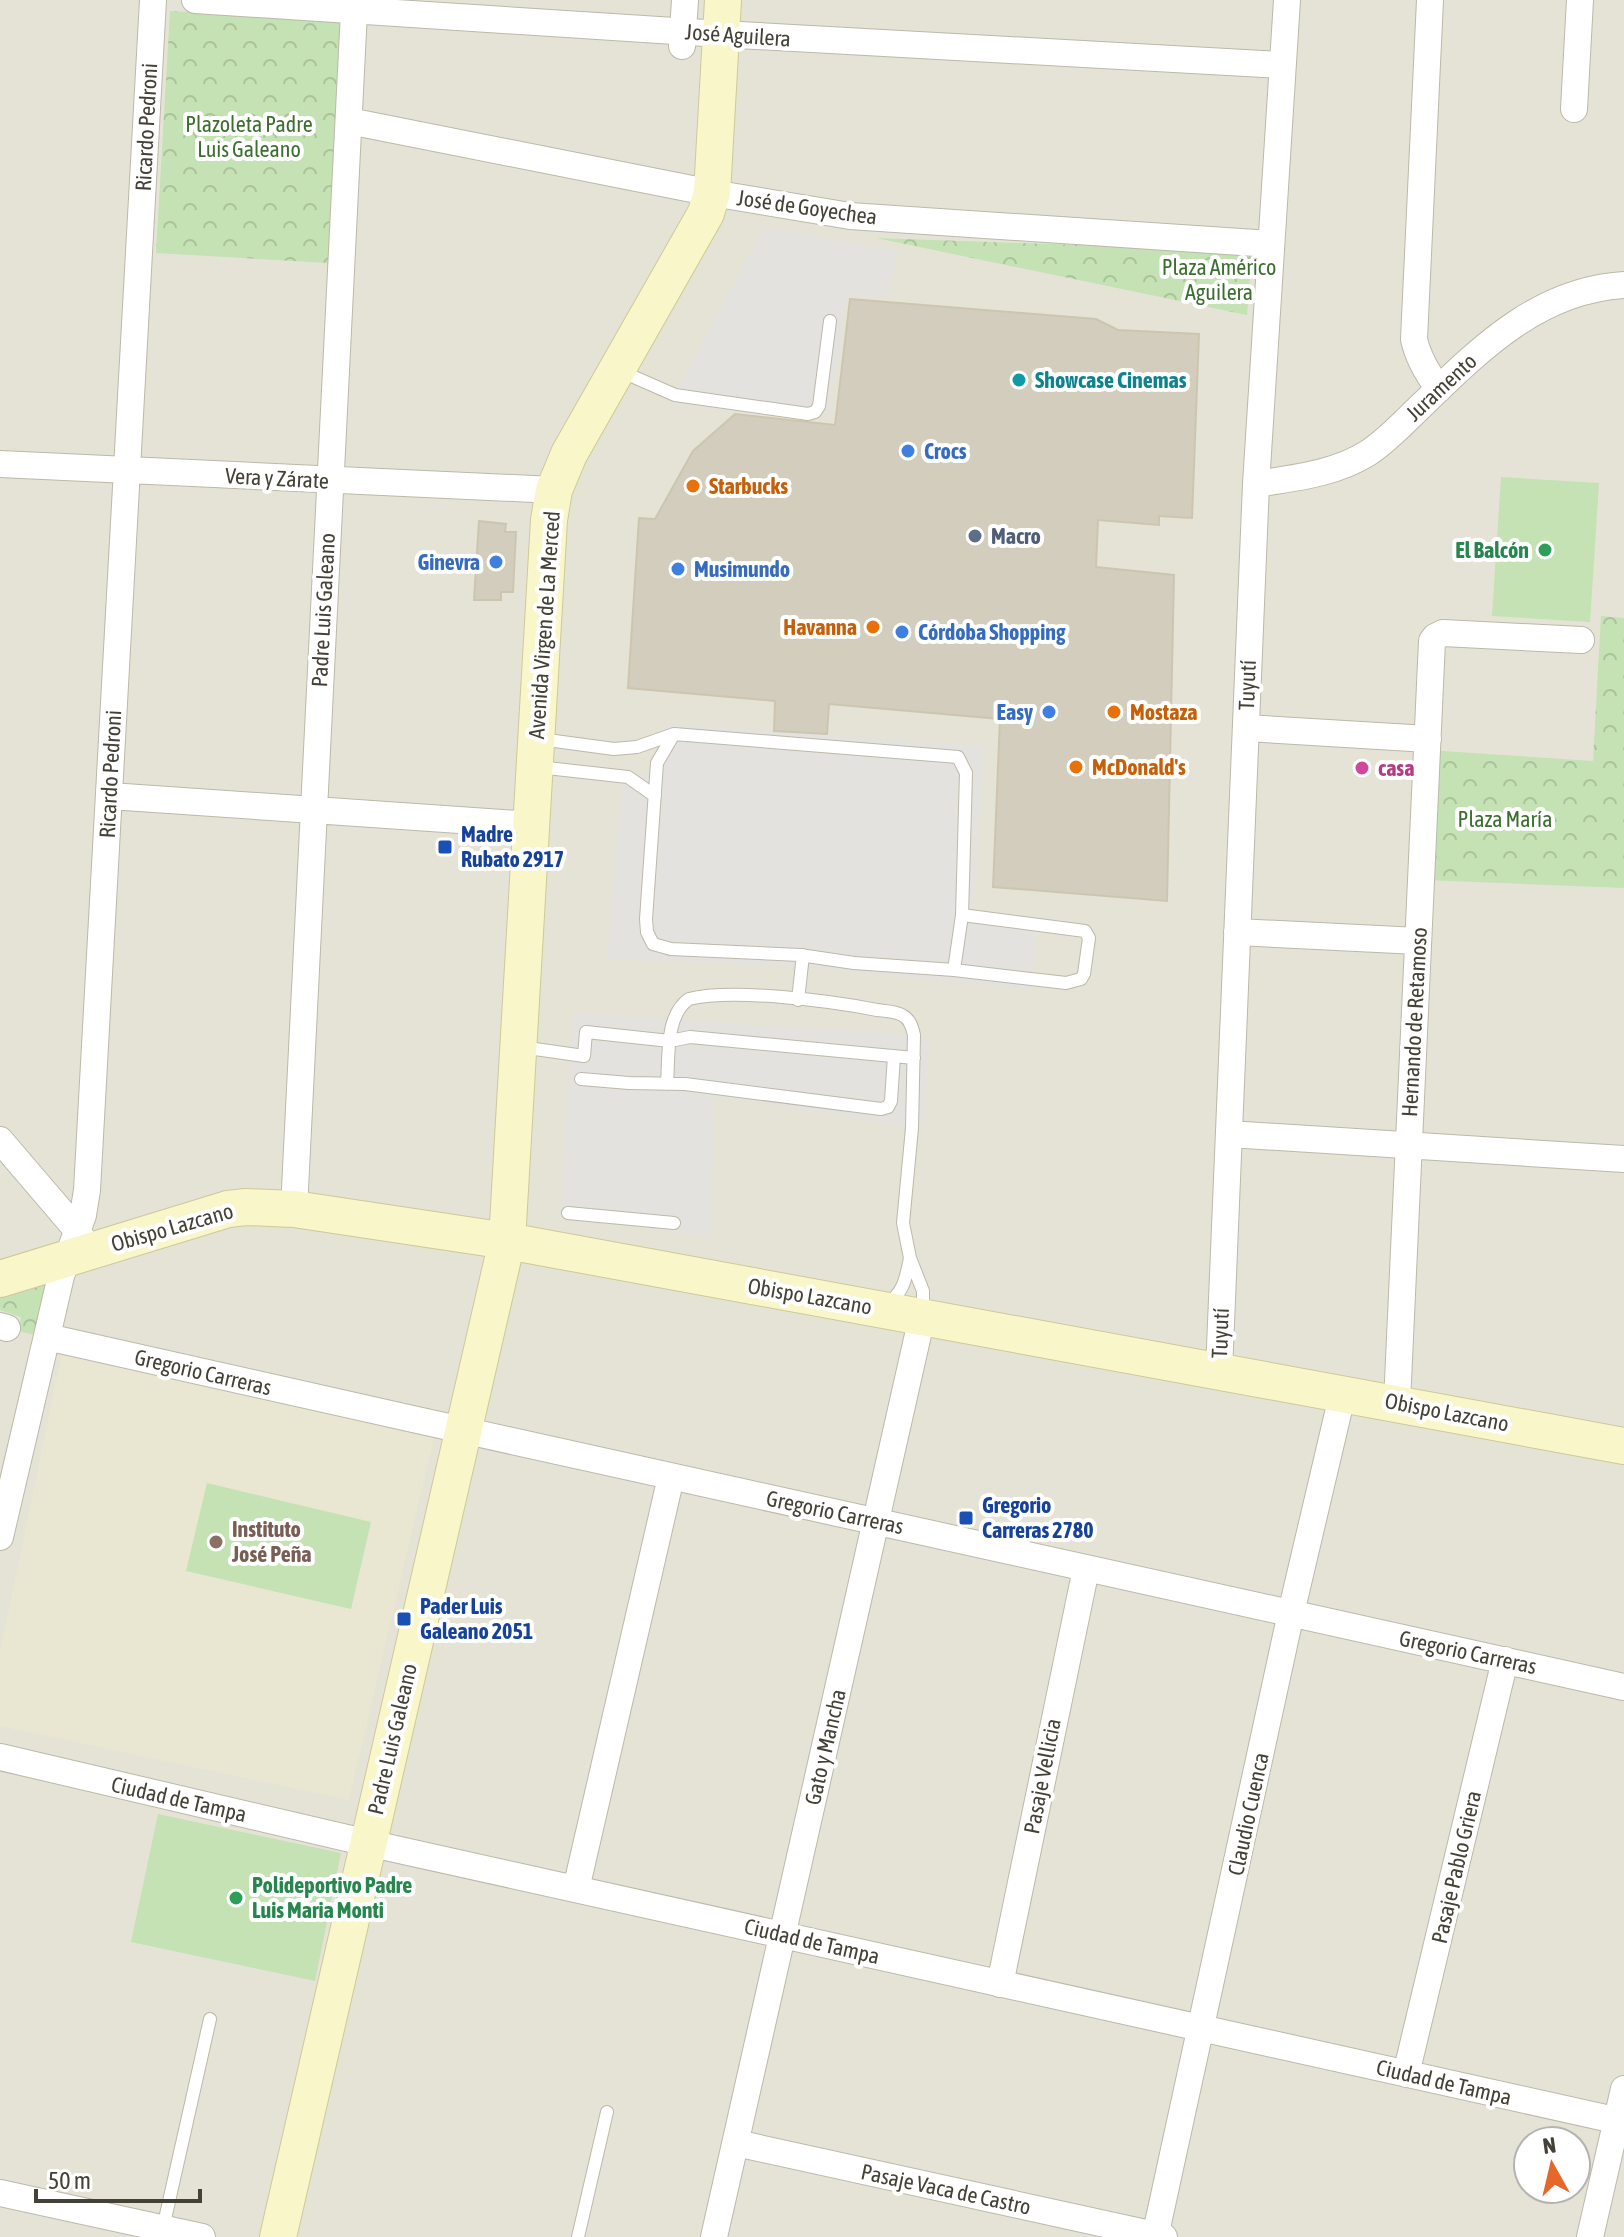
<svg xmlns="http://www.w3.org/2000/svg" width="1624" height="2237" font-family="'Asap Condensed',sans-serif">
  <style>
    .residential { fill: #e5e3d5; fill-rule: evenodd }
    .education { fill: #e9e7d2 }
    .park { fill: url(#park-crowns) }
    .pitch { fill: #c4e2b3 }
    .parking { fill: #e3e2de }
    .building { fill: #d2cdbd; stroke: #ccc6b1; stroke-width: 2 }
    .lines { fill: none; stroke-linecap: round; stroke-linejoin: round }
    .lane-casing { stroke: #bcb9aa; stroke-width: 14 }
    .street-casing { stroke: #bcb9aa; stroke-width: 28 }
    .secondary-casing { stroke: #cdc99a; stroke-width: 38 }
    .lane { stroke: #fff; stroke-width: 12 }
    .street { stroke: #fff; stroke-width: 26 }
    .secondary { stroke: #f9f6c9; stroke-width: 36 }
    .culture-dot { fill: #0f9aa8; stroke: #fff; stroke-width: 3 }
    .shop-dot { fill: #3f7fe0; stroke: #fff; stroke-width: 3 }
    .food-dot { fill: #e8710a; stroke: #fff; stroke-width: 3 }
    .service-dot { fill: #5c6f8a; stroke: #fff; stroke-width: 3 }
    .leisure-dot { fill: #2e9e5b; stroke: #fff; stroke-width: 3 }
    .hotel-dot { fill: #d1479c; stroke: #fff; stroke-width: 3 }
    .transit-dot { fill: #1a4fb4; stroke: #fff; stroke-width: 3 }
    .education-dot { fill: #8d6e63; stroke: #fff; stroke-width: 3 }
    .labels { text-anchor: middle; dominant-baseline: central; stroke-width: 8; stroke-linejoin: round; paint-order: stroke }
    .street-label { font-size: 22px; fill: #444136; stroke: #fff }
    .park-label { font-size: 22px; fill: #3c6f2f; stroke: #fff }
    .culture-label { font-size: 22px; font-weight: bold; fill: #0d838f; stroke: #fff; text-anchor: start }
    .shop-label { font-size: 22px; font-weight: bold; fill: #366cbe; stroke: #fff; text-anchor: start }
    .food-label { font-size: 22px; font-weight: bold; fill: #c56008; stroke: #fff; text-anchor: start }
    .service-label { font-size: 22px; font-weight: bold; fill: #4e5e75; stroke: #fff; text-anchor: start }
    .leisure-label { font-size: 22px; font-weight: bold; fill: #27864d; stroke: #fff; text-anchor: end }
    .hotel-label { font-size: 22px; font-weight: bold; fill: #b23c85; stroke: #fff; text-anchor: start }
    .transit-label { font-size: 22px; font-weight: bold; fill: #164399; stroke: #fff; text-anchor: start }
    .education-label { font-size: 22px; font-weight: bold; fill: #785e54; stroke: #fff; text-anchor: start }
  </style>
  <defs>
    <pattern id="park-crowns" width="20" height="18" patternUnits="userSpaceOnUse" patternTransform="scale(2)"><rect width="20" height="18" fill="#c4e2b3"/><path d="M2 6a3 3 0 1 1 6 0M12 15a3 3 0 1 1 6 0" fill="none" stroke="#aac39b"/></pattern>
  </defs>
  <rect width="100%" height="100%" fill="#f1f0e6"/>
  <path class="residential" d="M 0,0 L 1624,0 L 1624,2237 L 0,2237 ZM 1528,2141 L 1576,2141 L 1576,2189 L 1528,2189 Z"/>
  <path class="education" d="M 62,1353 L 434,1437 L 349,1800 L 0,1726 L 0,1652 Z"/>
  <path class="park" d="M 170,11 L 343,21 L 328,263 L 156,253 Z
    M 876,238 L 1252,251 L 1247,315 Z
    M 1601,616 L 1624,618 L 1624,888 L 1426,880 L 1428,750 L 1593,761 Z
    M 51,1276 L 38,1336 L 19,1331 L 21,1317 L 0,1310 L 0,1294 Z"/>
  <path class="pitch" d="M 1501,477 L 1599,483 L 1590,622 L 1492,616 Z
    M 207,1483 L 371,1522 L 351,1609 L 186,1571 Z
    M 158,1814 L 341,1853 L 315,1981 L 131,1942 Z"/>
  <path class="parking" d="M 764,227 L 899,251 L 888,295 L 847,295 L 828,414 L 670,404 Z
    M 666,724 L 985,746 L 974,916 L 1038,921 L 1032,990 L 802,967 L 607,959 L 622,785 L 661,766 Z
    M 573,1013 L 914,1035 L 930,1040 L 924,1130 L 715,1096 L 710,1238 L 561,1214 Z"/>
  <path class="building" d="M 850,299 L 1096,319 L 1118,330 L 1199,334 L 1192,518 L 1159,516 L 1159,525 L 1098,520 L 1096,567 L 1174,575 L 1167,901 L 993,887 L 1000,719 L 829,704 L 827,734 L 774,731 L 775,701 L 628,688 L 639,518 L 655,519 L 693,451 L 735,414 L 835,425 Z
    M 479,521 L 506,524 L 505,532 L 516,532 L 513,592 L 501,592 L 501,600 L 474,600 Z"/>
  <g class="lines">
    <defs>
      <path id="lane" d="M 618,370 L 675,395 L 808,414 L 815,412 L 819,406 L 830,321
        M 674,734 L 958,757 L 966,773 L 962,915 L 954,970 L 854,963 L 800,955 L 671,949 L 653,944 L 647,932 L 646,919 L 657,763 Z
        M 540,739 L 614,749 L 637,747 L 674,734
        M 538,767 L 628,777 L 655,796
        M 954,970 L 1066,983 L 1081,979 L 1084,974 L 1089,938 L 1085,931 L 962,915
        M 798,1000 L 803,955
        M 521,1047 L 584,1056 L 586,1032 L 670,1041 L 690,1037 L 914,1058
        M 581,1079 L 629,1083 L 685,1084 L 881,1109 L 888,1107 L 891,1101 L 894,1056
        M 667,1084 C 669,1058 665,1015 689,999 C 732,988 832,1001 877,1010 C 884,1011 895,1011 902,1015 C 910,1019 912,1027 914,1035 L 912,1128 L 903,1223 L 910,1258 L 923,1291 L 923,1314
        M 568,1213 L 674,1223
        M 887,1303 C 904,1293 906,1277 910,1258
        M 163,2228 L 210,2019
        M 578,2237 L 607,2112"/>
      <path id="street" d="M 195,0 L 721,34 L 1282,65
        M 1430,0 L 1414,339 C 1418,358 1427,373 1439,389
        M 682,46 L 685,0
        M 1574,109 L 1580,0
        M 349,121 L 712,193 L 850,216 L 1271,244
        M 0,464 L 554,490
        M 1256,484 C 1293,478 1335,474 1368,453 C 1388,440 1405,421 1423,404 C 1481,348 1539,290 1624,285
        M 1246,728 L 1428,739
        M 110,796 L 532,825
        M 1237,932 L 1418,941
        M 1229,1134 L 1624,1159
        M 0,1140 L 77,1230 L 85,1243
        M 294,1209 L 354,11
        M 0,1326 L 7,1328
        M 47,1337 C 572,1456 1098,1569 1624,1687
        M 1219,1371 L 1256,484 L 1287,0
        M 1397,1403 L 1432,641 L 1435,637 L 1443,633 L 1581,640
        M 0,1537 L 61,1276 L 83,1215 L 87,1190 L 153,0
        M 0,1757 L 368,1843 L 1624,2122
        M 576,1889 L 671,1477
        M 1000,1984 L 1086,1569
        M 1406,2074 L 1505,1660
        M 736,2143 L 1164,2237
        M 0,2193 L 202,2237
        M 714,2237 L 922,1317
        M 1155,2237 L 1291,1613 L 1343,1392
        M 1590,2237 L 1624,2089"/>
      <path id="secondary" d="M 0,1279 L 228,1209 L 246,1207 L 294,1209 L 507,1241 L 1624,1446
        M 278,2237 L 507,1241 L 549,520 L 554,490 L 569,454 L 706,213 L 712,193 L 723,0"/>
    </defs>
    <use href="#lane" class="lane-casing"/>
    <use href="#street" class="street-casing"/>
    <use href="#secondary" class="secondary-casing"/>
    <use href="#lane" class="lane"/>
    <use href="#street" class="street"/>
    <use href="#secondary" class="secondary"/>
  </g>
  <circle class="culture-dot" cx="1019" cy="380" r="8"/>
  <g class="shop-dot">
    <circle cx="908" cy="451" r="8"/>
    <circle cx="496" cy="562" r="8"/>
    <circle cx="678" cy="569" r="8"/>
    <circle cx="902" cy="632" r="8"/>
    <circle cx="1049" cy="712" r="8"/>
  </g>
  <g class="food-dot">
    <circle cx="693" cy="486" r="8"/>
    <circle cx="873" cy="627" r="8"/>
    <circle cx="1114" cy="712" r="8"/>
    <circle cx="1076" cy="767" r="8"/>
  </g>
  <circle class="service-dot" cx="975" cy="536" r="8"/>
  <g class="leisure-dot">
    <circle cx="1545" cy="550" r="8"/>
    <circle cx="236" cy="1898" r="8"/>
  </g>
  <circle class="hotel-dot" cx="1362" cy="768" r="8"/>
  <g class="transit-dot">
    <rect x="437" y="839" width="16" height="16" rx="4"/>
    <rect x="958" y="1510" width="16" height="16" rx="4"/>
    <rect x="396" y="1611" width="16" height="16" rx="4"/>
  </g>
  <circle class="education-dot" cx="216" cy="1542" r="8"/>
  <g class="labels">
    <g class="street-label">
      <text transform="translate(738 35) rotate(4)">José Aguilera</text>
      <text transform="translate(146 127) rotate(-87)">Ricardo Pedroni</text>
      <text transform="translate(807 207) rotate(8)">José de Goyechea</text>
      <text transform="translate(1441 387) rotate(-43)">Juramento</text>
      <text transform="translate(277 478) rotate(3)">Vera y Zárate</text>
      <text transform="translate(323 610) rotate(-87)">Padre Luis Galeano</text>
      <text transform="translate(544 625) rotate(-86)">Avenida Virgen de La Merced</text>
      <text transform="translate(1247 685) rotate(-88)">Tuyutí</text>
      <text transform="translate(110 774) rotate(-87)">Ricardo Pedroni</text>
      <text transform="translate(1414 1022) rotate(-87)">Hernando de Retamoso</text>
      <text transform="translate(172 1227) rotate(-16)">Obispo Lazcano</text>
      <text transform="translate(810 1296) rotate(10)">Obispo Lazcano</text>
      <text transform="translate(1220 1333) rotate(-88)">Tuyutí</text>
      <text transform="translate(203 1372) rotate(13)">Gregorio Carreras</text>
      <text transform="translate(1447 1412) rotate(11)">Obispo Lazcano</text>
      <text transform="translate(835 1512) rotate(12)">Gregorio Carreras</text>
      <text transform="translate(1468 1652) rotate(12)">Gregorio Carreras</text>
      <text transform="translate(392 1739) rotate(-77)">Padre Luis Galeano</text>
      <text transform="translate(825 1747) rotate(-77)">Gato y Mancha</text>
      <text transform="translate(1042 1776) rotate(-79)">Pasaje Vellicia</text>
      <text transform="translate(179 1799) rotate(13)">Ciudad de Tampa</text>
      <text transform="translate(1248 1814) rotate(-78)">Claudio Cuenca</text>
      <text transform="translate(1456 1867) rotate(-77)">Pasaje Pablo Griera</text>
      <text transform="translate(812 1941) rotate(13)">Ciudad de Tampa</text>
      <text transform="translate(1444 2082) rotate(13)">Ciudad de Tampa</text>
      <text transform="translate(946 2189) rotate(12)">Pasaje Vaca de Castro</text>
    </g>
    <g class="park-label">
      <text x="249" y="124">Plazoleta Padre<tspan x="249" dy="25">Luis Galeano</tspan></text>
      <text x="1219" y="267">Plaza Américo<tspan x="1219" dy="25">Aguilera</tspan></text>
      <text x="1505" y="819">Plaza María</text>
    </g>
    <g class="culture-label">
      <text x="1035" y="380">Showcase Cinemas</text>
    </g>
    <g class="shop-label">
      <text x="924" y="451">Crocs</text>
      <text x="480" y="562" text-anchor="end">Ginevra</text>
      <text x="694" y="569">Musimundo</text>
      <text x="918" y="632">Córdoba Shopping</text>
      <text x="1033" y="712" text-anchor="end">Easy</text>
    </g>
    <g class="food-label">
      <text x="709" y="486">Starbucks</text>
      <text x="857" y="627" text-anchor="end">Havanna</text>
      <text x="1130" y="712">Mostaza</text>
      <text x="1092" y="767">McDonald's</text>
    </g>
    <g class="service-label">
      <text x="991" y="536">Macro</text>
    </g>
    <g class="leisure-label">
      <text x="1529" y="550">El Balcón</text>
      <text x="252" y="1885" text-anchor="start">Polideportivo Padre<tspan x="252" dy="25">Luis Maria Monti</tspan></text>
    </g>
    <g class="hotel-label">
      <text x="1378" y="768">casa</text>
    </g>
    <g class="transit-label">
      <text x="461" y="834">Madre<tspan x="461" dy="25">Rubato 2917</tspan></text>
      <text x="982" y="1505">Gregorio<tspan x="982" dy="25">Carreras 2780</tspan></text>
      <text x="420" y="1606">Pader Luis<tspan x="420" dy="25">Galeano 2051</tspan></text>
    </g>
    <g class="education-label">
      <text x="232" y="1529">Instituto<tspan x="232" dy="25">José Peña</tspan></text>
    </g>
  </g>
  <g transform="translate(1552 2165) rotate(352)"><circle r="38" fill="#ffffff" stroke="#b4b3af" stroke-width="2"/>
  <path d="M0-6L14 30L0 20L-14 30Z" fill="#e5682a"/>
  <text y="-12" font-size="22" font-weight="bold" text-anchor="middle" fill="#444136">N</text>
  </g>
  <path d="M36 2189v12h164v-12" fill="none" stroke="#444136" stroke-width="4"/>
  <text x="48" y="2189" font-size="24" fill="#444136" stroke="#ffffff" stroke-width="6" paint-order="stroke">50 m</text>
</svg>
